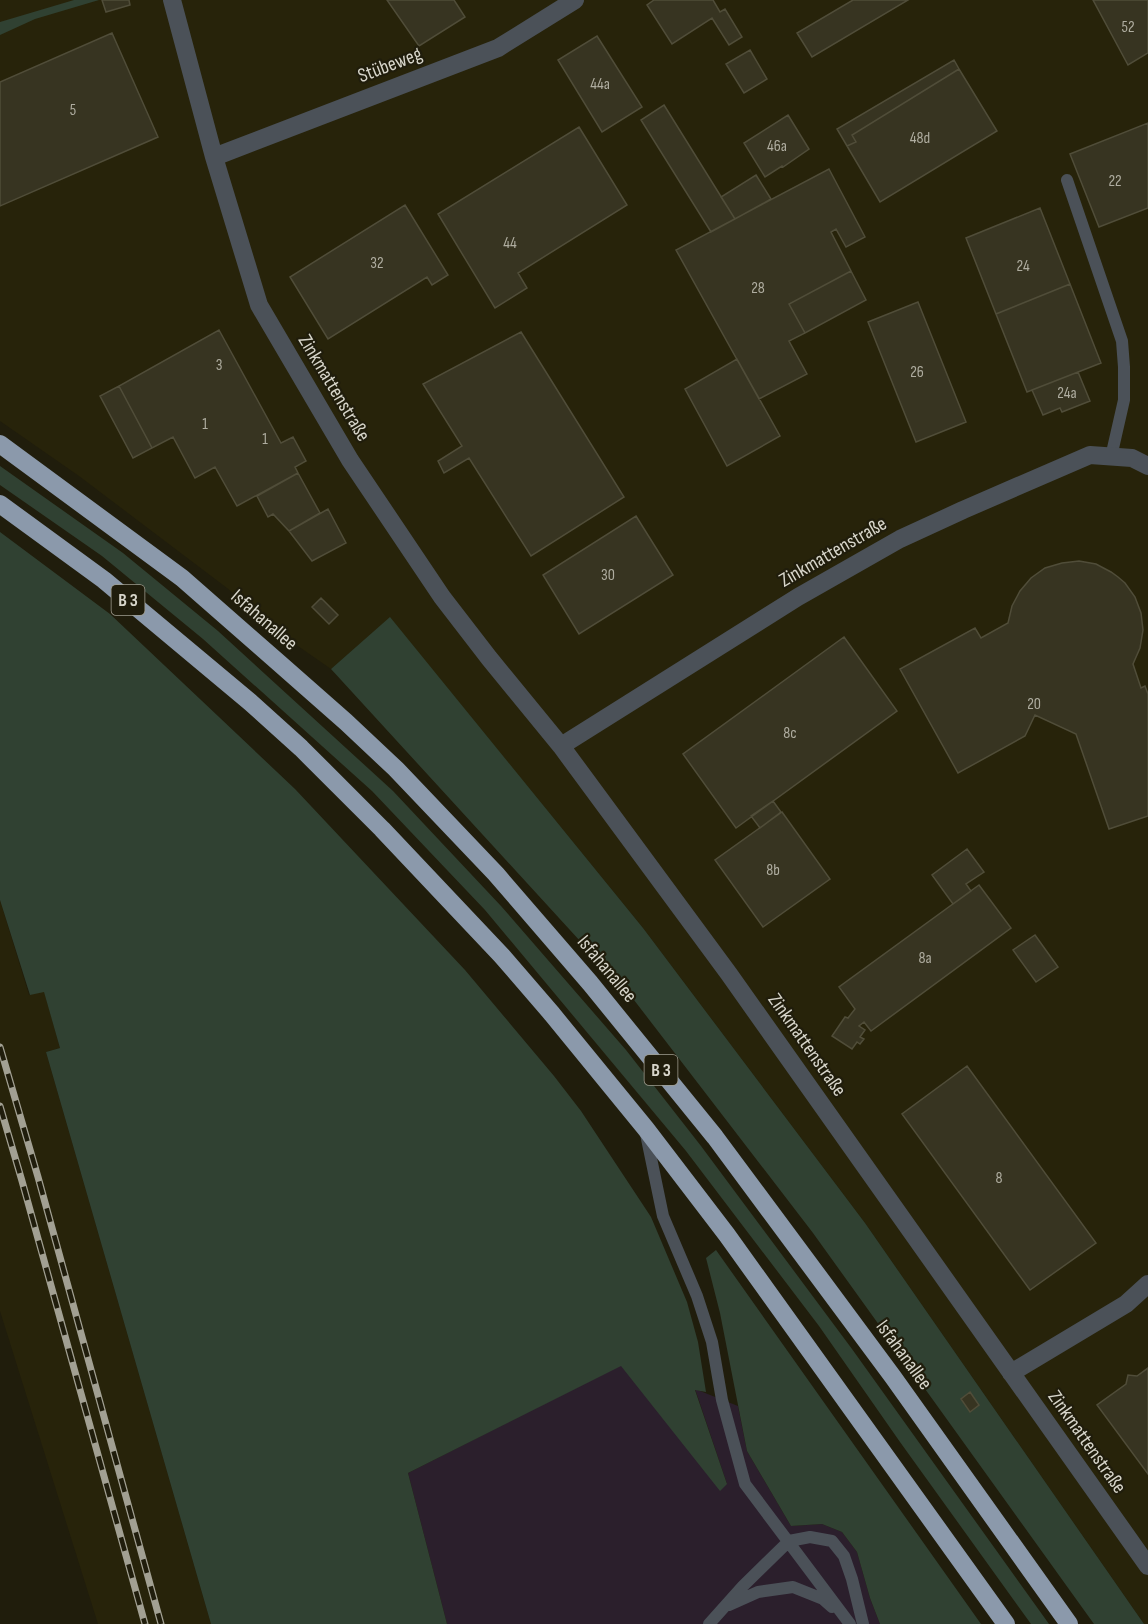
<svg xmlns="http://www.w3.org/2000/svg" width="1148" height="1624" font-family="'Sofia Sans Condensed',sans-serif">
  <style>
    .commercial { fill: #2b1f2c }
    .built { fill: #27230a }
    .green { fill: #304132 }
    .building { fill: #373421; stroke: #504d39; stroke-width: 1.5 }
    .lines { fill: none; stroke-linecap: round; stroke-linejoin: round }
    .lane { stroke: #4b5158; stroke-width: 12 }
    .street { stroke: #4b5158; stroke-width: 18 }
    .highway { stroke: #8b99ab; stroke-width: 18 }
    .rail-casing { stroke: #a2a093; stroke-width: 7 }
    .rail { stroke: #201d0c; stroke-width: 4.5; stroke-dasharray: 14; stroke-linecap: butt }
    .labels { text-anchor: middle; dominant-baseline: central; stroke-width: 4.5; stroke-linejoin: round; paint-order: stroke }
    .number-label { font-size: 16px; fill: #afada0 }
    .shield { fill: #201d0c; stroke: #a09e91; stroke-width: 1.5 }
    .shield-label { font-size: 18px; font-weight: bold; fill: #d7d5ca }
    .street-label { font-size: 20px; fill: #d7d5ca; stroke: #201d0c }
  </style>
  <rect width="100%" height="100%" fill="#201d0c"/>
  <path class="commercial" d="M 621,1365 L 727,1484 L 695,1389 L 738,1406 L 747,1451 L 791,1526 L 822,1524 L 842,1532 L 857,1552 L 870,1598 L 880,1624 L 447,1624 L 408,1473 Z"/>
  <path class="built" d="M 0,0 L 1148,0 L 1148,1624 L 1144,1624 L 865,1223 L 643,928 L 390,618 L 331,669 L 285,637 L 227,588 L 79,476 L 0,421 Z
    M 0,900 L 29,995 L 44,991 L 60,1048 L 46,1052 L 211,1624 L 98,1624 L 0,1311 Z"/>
  <path class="green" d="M 74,0 L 99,0 L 35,19 L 0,35 L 0,22 Z
    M 0,466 L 123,553 L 218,631 L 393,791 L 501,906 L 626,1050 L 701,1146 L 852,1349 L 1049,1624 L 1031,1624 L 900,1442 L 819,1326 L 686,1151 L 485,910 L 372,791 L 203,639 L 102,556 L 0,485 Z
    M 0,532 L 110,614 L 295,789 L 465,970 L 554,1076 L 581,1111 L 651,1217 L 687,1302 L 698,1342 L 706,1392 L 695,1390 L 727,1484 L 720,1491 L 621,1366 L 408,1473 L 447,1624 L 211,1624 L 46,1052 L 60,1048 L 44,992 L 30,995 L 0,900 Z
    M 390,617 L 643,928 L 865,1223 L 1144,1624 L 1094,1624 L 813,1233 L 634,1000 L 331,669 Z
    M 716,1250 L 981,1624 L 880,1624 L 870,1598 L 857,1552 L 842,1532 L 822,1524 L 791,1526 L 747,1451 L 720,1313 L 706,1258 Z"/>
  <path class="building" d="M 102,0 L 129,0 L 130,5 L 106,12 Z
    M 387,0 L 454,0 L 465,17 L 419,46 Z
    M 654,0 L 713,0 L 720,12 L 725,9 L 742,37 L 729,45 L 712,18 L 672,44 L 647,5 Z
    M 853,0 L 908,0 L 812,57 L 797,33 Z
    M 1093,0 L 1148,0 L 1148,53 L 1128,65 Z
    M 112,33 L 158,137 L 0,206 L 0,82 Z
    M 597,36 L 642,107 L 602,132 L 558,60 Z
    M 750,50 L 767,79 L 744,93 L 726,64 Z
    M 954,60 L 959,69 L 852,135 L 856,142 L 847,146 L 837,129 Z
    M 959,69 L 997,131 L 880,202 L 847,146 L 856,142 L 852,135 Z
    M 664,105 L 735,219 L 711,232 L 641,120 Z
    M 788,115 L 809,149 L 783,167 L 782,166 L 765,177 L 744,143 Z
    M 1148,123 L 1148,208 L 1099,227 L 1070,154 Z
    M 579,127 L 627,205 L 518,273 L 527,288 L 495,308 L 438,214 Z
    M 829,169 L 865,237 L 846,247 L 836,229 L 831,232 L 851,271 L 789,304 L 805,333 L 789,341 L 807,374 L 759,399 L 676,250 Z
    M 756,175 L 771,199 L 735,219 L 721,197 Z
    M 405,205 L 448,275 L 432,285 L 427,277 L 328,339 L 290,277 Z
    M 1040,208 L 1070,284 L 996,314 L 966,238 Z
    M 851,271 L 866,300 L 805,333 L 789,304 Z
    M 1070,284 L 1101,363 L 1027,392 L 996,314 Z
    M 918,302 L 966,422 L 916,442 L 868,322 Z
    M 219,330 L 281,443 L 293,437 L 306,461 L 295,467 L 298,473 L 237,506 L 215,467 L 195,478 L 173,437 L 152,448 L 119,386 Z
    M 521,332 L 624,497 L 531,556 L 469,458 L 444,473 L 438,461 L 462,446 L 423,384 Z
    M 737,359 L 780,436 L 727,466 L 685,389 Z
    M 1078,372 L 1090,401 L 1062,412 L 1060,408 L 1043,415 L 1032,390 Z
    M 119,386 L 152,448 L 133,458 L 100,396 Z
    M 298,473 L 320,513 L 289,531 L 273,514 L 268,517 L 257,496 Z
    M 328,509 L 346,543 L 312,561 L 289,531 Z
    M 636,516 L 673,575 L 579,634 L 543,575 Z
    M 1079,561 L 1096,564 L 1111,572 L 1118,577 L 1125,583 L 1135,597 L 1141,613 L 1143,630 L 1140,648 L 1133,664 L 1141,688 L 1145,686 L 1148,694 L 1148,816 L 1109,829 L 1076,734 L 1035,715 L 1025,736 L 958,773 L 900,669 L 975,628 L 981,638 L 1008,623 L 1012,606 L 1020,591 L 1031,578 L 1045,568 L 1062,563 Z
    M 321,598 L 338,615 L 329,624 L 312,607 Z
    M 844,637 L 897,711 L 736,828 L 683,754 Z
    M 773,801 L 781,812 L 760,828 L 751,816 Z
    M 782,812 L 830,879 L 763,927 L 715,860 Z
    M 967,849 L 984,872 L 966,884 L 971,891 L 953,904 L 932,875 Z
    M 979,885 L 1011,928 L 871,1031 L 864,1022 L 859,1026 L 865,1030 L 860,1037 L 864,1039 L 860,1044 L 857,1042 L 852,1049 L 832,1036 L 845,1017 L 848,1018 L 855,1009 L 839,987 Z
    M 1035,935 L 1058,967 L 1036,982 L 1013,950 Z
    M 967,1066 L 1096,1243 L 1030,1290 L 902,1114 Z
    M 1148,1368 L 1148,1474 L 1097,1405 L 1126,1384 L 1128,1375 L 1137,1376 Z
    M 970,1392 L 979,1405 L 970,1412 L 961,1399 Z"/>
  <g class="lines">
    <path class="lane" d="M 1067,180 L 1122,341 L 1124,367 L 1124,400 L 1111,457
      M 646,1134 L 663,1216 L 697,1296 L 712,1342 L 722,1400 L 745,1484 L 850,1624
      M 729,1605 L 758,1592 L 793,1587 L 823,1599 L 832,1607
      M 709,1624 L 743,1586 L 789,1541 L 810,1537 L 832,1541 L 844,1556 L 852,1579 L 863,1624"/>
    <path class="street" d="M 172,0 L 214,157 L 259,305 L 350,460 L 442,597 L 489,658 L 561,746 L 729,974 L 1148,1566
      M 214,157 L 498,48 L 575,0
      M 561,746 L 798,597 L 900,539 L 963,510 L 1090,455 L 1132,458 L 1148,466
      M 1011,1373 L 1126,1304 L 1148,1284"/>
    <path class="highway" d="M 0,444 L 182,578 L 279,663 L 346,722 L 396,769 L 496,874 L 590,983 L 715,1137 L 893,1377 L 1069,1624
      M 0,504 L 104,580 L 250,702 L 301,748 L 382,829 L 502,956 L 552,1014 L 646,1129 L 727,1235 L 1006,1624"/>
    <defs>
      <path id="rail" d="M 0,1047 L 38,1177 L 161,1624
        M 0,1106 L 22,1181 L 145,1624"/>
    </defs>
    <use href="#rail" class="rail-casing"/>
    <use href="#rail" class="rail"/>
  </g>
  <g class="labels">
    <g class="number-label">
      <text x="1128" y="27">52</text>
      <text x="600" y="84">44a</text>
      <text x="73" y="110">5</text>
      <text x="920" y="138">48d</text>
      <text x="777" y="146">46a</text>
      <text x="1115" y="181">22</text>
      <text x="510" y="243">44</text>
      <text x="377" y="263">32</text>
      <text x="1023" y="266">24</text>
      <text x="758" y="288">28</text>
      <text x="219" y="365">3</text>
      <text x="917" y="372">26</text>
      <text x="1067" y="393">24a</text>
      <text x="205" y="424">1</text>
      <text x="265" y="439">1</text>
      <text x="608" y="575">30</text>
      <text x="1034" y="704">20</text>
      <text x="790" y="733">8c</text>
      <text x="773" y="870">8b</text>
      <text x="925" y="958">8a</text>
      <text x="999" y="1178">8</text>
    </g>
    <g class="shield">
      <rect x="111.5" y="585" width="33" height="30" rx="4.5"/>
      <rect x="644.5" y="1055" width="33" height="30" rx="4.5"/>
    </g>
    <g class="shield-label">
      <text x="128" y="600">B 3</text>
      <text x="661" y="1070">B 3</text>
    </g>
    <g class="street-label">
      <text transform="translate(390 65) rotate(-21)">Stübeweg</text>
      <text transform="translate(334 388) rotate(59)">Zinkmattenstraße</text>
      <text transform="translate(833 552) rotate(-30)">Zinkmattenstraße</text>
      <text transform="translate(264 620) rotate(41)">Isfahanallee</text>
      <text transform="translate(607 969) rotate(50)">Isfahanallee</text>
      <text transform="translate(807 1045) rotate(55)">Zinkmattenstraße</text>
      <text transform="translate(904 1355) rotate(54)">Isfahanallee</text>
      <text transform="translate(1087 1442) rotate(55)">Zinkmattenstraße</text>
    </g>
  </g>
</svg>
